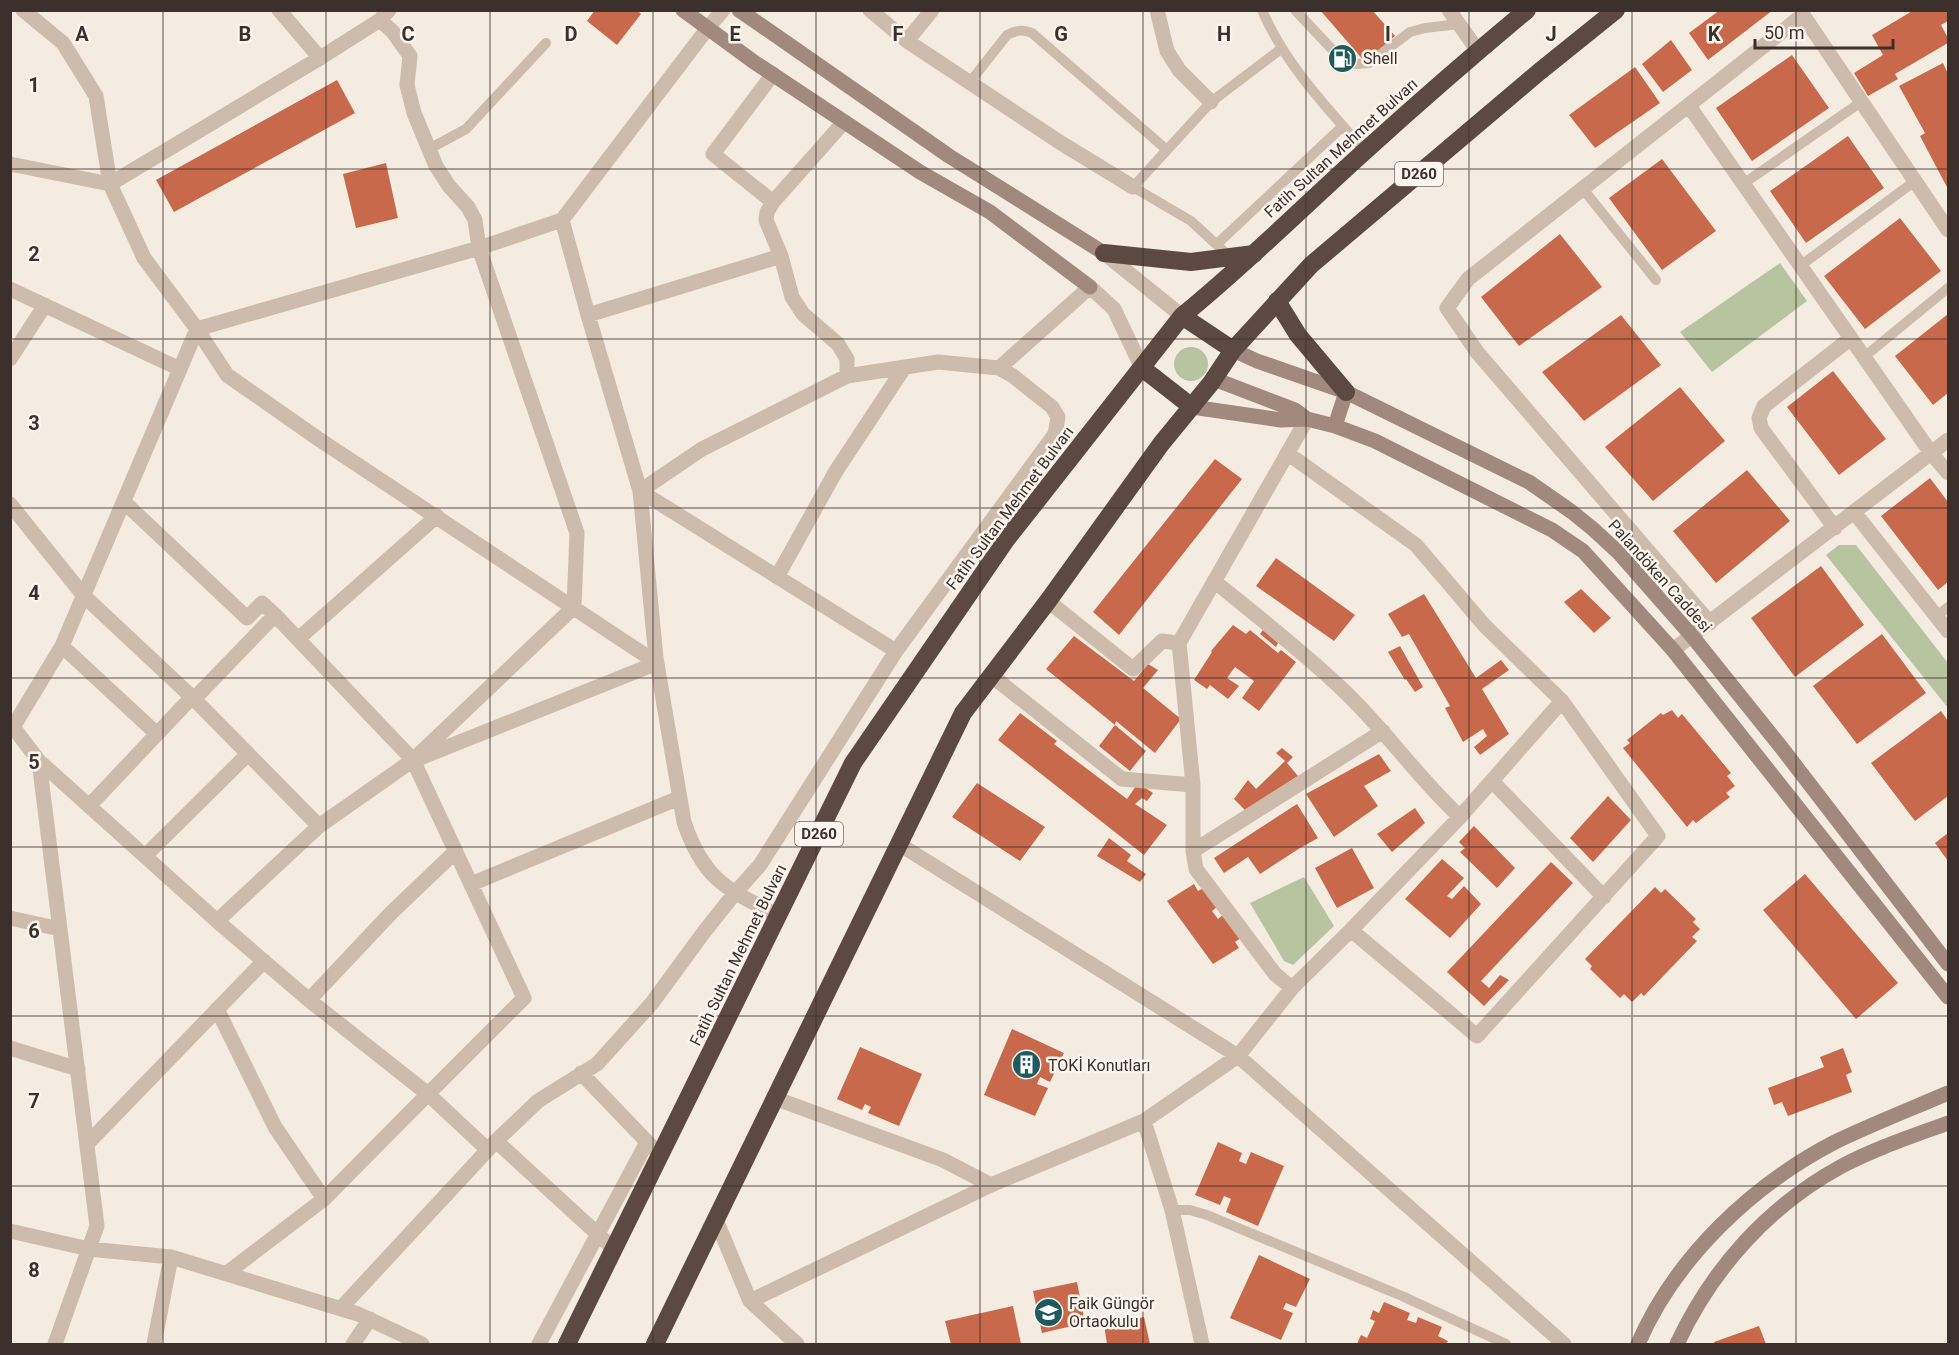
<svg xmlns="http://www.w3.org/2000/svg" width="1959" height="1355" font-family="Roboto,sans-serif">
  <style>
    .green { fill: #b8c4a0 }
    .building { fill: #c8694b }
    .lines { fill: none; stroke-linecap: round; stroke-linejoin: round }
    .lane { stroke: #cdbbac; stroke-width: 10 }
    .street { stroke: #cdbbac; stroke-width: 15 }
    .secondary { stroke: #a18a7d; stroke-width: 15 }
    .highway { stroke: #5c4a42; stroke-width: 18 }
    .grid { fill: none; stroke: #3b302b; stroke-width: 1.5; stroke-opacity: 0.55 }
    .labels { text-anchor: middle; dominant-baseline: central; stroke-width: 5; stroke-linejoin: round; paint-order: stroke }
    .shield { fill: #fbf5ee; stroke: #756b66; stroke-width: 1.5 }
    .shield-label { font-size: 15px; font-weight: bold; fill: #3b302b }
    .poi-label { font-size: 16px; fill: #3b302b; stroke: #fbf5ee; text-anchor: start }
    .street-label { font-size: 16px; fill: #3b302b; stroke: #fbf5ee }
    .grid-label { font-size: 20px; text-anchor: middle; font-weight: bold; fill: #3b302b; stroke: #fbf5ee; stroke-width: 5; stroke-linejoin: round; paint-order: stroke }
  </style>
  <rect width="100%" height="100%" fill="#f4ebe1"/>
  <path class="green" d="M 1780,263 L 1807,301 L 1712,372 L 1680,332 Z
    M1174 364a17 17 0 1 1 34 0a17 17 0 1 1-34 0Z
    M 1839,545 L 1856,545 L 1948,663 L 1948,708 L 1826,555 Z
    M 1304,877 L 1334,926 L 1293,965 L 1284,961 L 1250,903 Z"/>
  <path class="building" d="M 595,10 L 637,10 L 641,14 L 617,45 L 587,21 Z
    M 1320,10 L 1372,10 L 1395,36 L 1365,62 Z
    M 1720,10 L 1773,10 L 1708,60 L 1689,33 Z
    M 1914,10 L 1948,10 L 1948,21 L 1941,25 L 1948,38 L 1948,43 L 1895,74 L 1898,79 L 1868,96 L 1854,73 L 1883,55 L 1872,35 Z
    M 1671,40 L 1692,70 L 1663,92 L 1642,64 Z
    M 1792,55 L 1829,108 L 1752,161 L 1716,108 Z
    M 1943,63 L 1948,74 L 1948,189 L 1920,136 L 1925,133 L 1899,86 Z
    M 1635,67 L 1660,103 L 1595,148 L 1569,115 Z
    M 337,80 L 355,113 L 174,212 L 156,180 Z
    M 1848,136 L 1884,188 L 1806,243 L 1770,191 Z
    M 1662,159 L 1716,231 L 1662,270 L 1609,198 Z
    M 386,163 L 398,218 L 356,228 L 343,174 Z
    M 1900,218 L 1941,271 L 1865,329 L 1824,276 Z
    M 1560,234 L 1602,287 L 1519,346 L 1481,297 Z
    M 1948,314 L 1948,393 L 1933,405 L 1895,356 Z
    M 1621,315 L 1661,365 L 1584,421 L 1542,372 Z
    M 1833,371 L 1886,439 L 1839,475 L 1787,407 Z
    M 1680,387 L 1725,441 L 1653,501 L 1605,447 Z
    M 1215,459 L 1242,479 L 1119,635 L 1093,612 Z
    M 1747,470 L 1790,521 L 1716,583 L 1673,531 Z
    M 1930,478 L 1948,502 L 1948,582 L 1938,590 L 1881,516 Z
    M 1276,558 L 1355,615 L 1334,641 L 1256,586 Z
    M 1821,566 L 1864,625 L 1795,677 L 1751,618 Z
    M 1581,589 L 1611,618 L 1594,633 L 1564,602 Z
    M 1424,594 L 1476,678 L 1501,660 L 1509,670 L 1482,689 L 1509,734 L 1480,755 L 1474,747 L 1487,736 L 1483,729 L 1463,742 L 1445,708 L 1450,706 L 1409,634 L 1402,637 L 1388,614 Z
    M 1233,625 L 1246,634 L 1250,630 L 1278,653 L 1281,650 L 1296,662 L 1259,711 L 1242,698 L 1254,681 L 1235,667 L 1227,678 L 1239,686 L 1228,699 L 1210,685 L 1207,689 L 1194,680 L 1212,652 L 1211,651 Z
    M 1263,630 L 1278,643 L 1276,647 L 1260,634 Z
    M 1882,634 L 1926,693 L 1857,744 L 1813,686 Z
    M 1074,636 L 1134,681 L 1148,664 L 1158,670 L 1143,688 L 1181,719 L 1155,753 L 1116,721 L 1115,725 L 1146,751 L 1130,771 L 1099,746 L 1115,725 L 1046,669 Z
    M 1400,646 L 1423,687 L 1415,692 L 1406,679 L 1405,680 L 1388,652 Z
    M 1672,710 L 1678,718 L 1682,714 L 1731,773 L 1727,776 L 1735,786 L 1726,793 L 1730,797 L 1696,823 L 1693,820 L 1687,827 L 1623,748 L 1630,743 L 1627,740 L 1661,713 L 1663,715 Z
    M 1941,711 L 1948,721 L 1948,796 L 1915,821 L 1871,763 Z
    M 1020,713 L 1057,741 L 1054,744 L 1127,799 L 1138,783 L 1153,793 L 1147,801 L 1142,798 L 1135,804 L 1167,825 L 1144,855 L 998,740 Z
    M 1282,748 L 1293,757 L 1287,763 L 1298,776 L 1245,810 L 1234,799 L 1248,780 L 1256,789 L 1285,761 L 1276,753 Z
    M 1379,754 L 1391,771 L 1364,786 L 1378,806 L 1334,837 L 1306,794 Z
    M 977,783 L 1045,827 L 1020,861 L 952,817 Z
    M 1608,796 L 1631,820 L 1593,862 L 1570,838 Z
    M 1297,804 L 1318,838 L 1300,848 L 1260,874 L 1248,857 L 1224,873 L 1214,858 Z
    M 1415,808 L 1425,823 L 1392,852 L 1377,834 Z
    M 1474,826 L 1515,868 L 1497,888 L 1460,852 L 1465,848 L 1459,842 Z
    M 1948,833 L 1948,861 L 1935,843 Z
    M 1109,838 L 1131,855 L 1127,861 L 1146,874 L 1140,882 L 1097,856 Z
    M 1352,848 L 1374,888 L 1337,908 L 1315,868 Z
    M 1442,859 L 1464,878 L 1447,896 L 1452,899 L 1464,886 L 1481,904 L 1450,938 L 1405,899 Z
    M 1551,862 L 1573,883 L 1481,981 L 1489,988 L 1500,975 L 1509,980 L 1484,1006 L 1447,972 Z
    M 1805,874 L 1898,983 L 1856,1019 L 1763,910 Z
    M 1194,884 L 1198,891 L 1204,888 L 1217,907 L 1212,911 L 1218,919 L 1224,914 L 1241,938 L 1235,942 L 1239,948 L 1213,964 L 1167,901 Z
    M 1655,887 L 1661,893 L 1665,889 L 1696,919 L 1693,922 L 1700,929 L 1692,937 L 1697,941 L 1644,996 L 1641,993 L 1632,1002 L 1624,994 L 1620,998 L 1590,969 L 1592,966 L 1585,959 Z
    M 1012,1029 L 1064,1053 L 1050,1082 L 1040,1077 L 1037,1084 L 1048,1088 L 1035,1116 L 984,1095 Z
    M 860,1047 L 922,1074 L 899,1126 L 868,1113 L 871,1107 L 865,1104 L 862,1110 L 837,1099 Z
    M 1843,1048 L 1852,1072 L 1846,1075 L 1852,1092 L 1788,1116 L 1782,1102 L 1774,1105 L 1768,1088 L 1824,1067 L 1820,1057 Z
    M 1218,1142 L 1242,1153 L 1239,1161 L 1246,1164 L 1251,1152 L 1284,1166 L 1258,1226 L 1226,1212 L 1231,1199 L 1224,1196 L 1220,1205 L 1195,1195 Z
    M 1259,1255 L 1310,1279 L 1296,1307 L 1286,1303 L 1283,1309 L 1293,1313 L 1281,1340 L 1230,1318 Z
    M 1077,1282 L 1085,1323 L 1042,1333 L 1033,1291 Z
    M 1384,1302 L 1410,1313 L 1407,1320 L 1416,1323 L 1418,1317 L 1442,1327 L 1438,1336 L 1448,1341 L 1446,1344 L 1357,1344 L 1361,1335 L 1367,1338 L 1375,1321 L 1370,1319 L 1373,1310 L 1379,1313 Z
    M 1013,1306 L 1021,1344 L 951,1344 L 945,1321 Z
    M 1144,1317 L 1150,1344 L 1107,1344 L 1104,1325 Z
    M 1759,1326 L 1766,1344 L 1715,1344 L 1714,1342 Z"/>
  <g class="lines">
    <path class="lane" d="M 1262,10 C 1285,64 1327,108 1365,151
      M 1295,10 L 1343,61 L 1357,64 L 1369,63 L 1410,32 L 1425,28 L 1459,24
      M 970,82 L 1007,35 C 1016,30 1023,29 1032,33 L 1167,150
      M 429,149 L 466,129 L 546,43
      M 1743,184 L 1861,102
      M 1583,189 L 1656,280
      M 1217,244 L 1343,126
      M 1230,257 L 1191,221 L 1133,187 L 1211,102 L 1281,49
      M 1800,266 L 1915,181
      M 1864,357 L 1948,288
      M 1937,616 L 1948,607
      M 1172,1210 L 1190,1210 L 1207,1215 L 1402,1296 L 1506,1344"/>
    <path class="street" d="M 23,10 L 63,43 L 96,96 L 110,184 L 144,258 L 197,329 L 227,375 L 317,438 L 657,663
      M 279,10 L 320,58
      M 870,10 L 907,41 L 1061,143 L 1133,187
      M 1157,10 L 1167,51 L 1179,70 L 1211,102
      M 1449,10 L 1478,51
      M 907,41 L 932,10
      M 773,74 L 713,154 L 773,202
      M 1689,106 L 1931,453 L 1948,473
      M 844,122 L 773,202 L 767,212 L 766,220 L 781,256 L 792,297 L 803,314 L 838,344 L 847,359 L 847,376
      M 10,164 L 110,184 L 320,58 L 380,20 L 389,10
      M 562,220 L 588,315
      M 1104,253 L 1182,316
      M 10,289 L 180,369
      M 10,359 L 45,305
      M 999,368 L 1090,287 L 1114,309 L 1142,368
      M 640,491 L 896,651
      M 124,502 L 247,618 L 262,603 L 275,615
      M 10,504 L 84,596 L 194,699 L 275,615 L 413,760 L 524,998 L 428,1094 L 488,1150
      M 1854,512 L 1948,631
      M 1835,528 L 1761,428 L 1759,418 L 1764,406 L 1851,338
      M 777,577 L 836,471 L 904,368
      M 1214,581 C 1257,616 1301,650 1341,688 C 1384,728 1417,777 1460,817
      M 1048,601 L 1133,669 L 1162,641 L 1179,643
      M 1710,623 L 1477,352 L 1447,308 L 1468,279 L 1803,15 L 1948,230
      M 298,639 L 437,516
      M 62,646 L 157,734
      M 1673,650 L 1948,440
      M 992,676 L 1122,779 L 1193,785
      M 194,699 L 319,826
      M 420,758 L 657,663
      M 39,761 L 217,921
      M 1492,781 L 1604,897
      M 89,806 L 192,697
      M 899,844 L 1238,1056 L 1564,1344
      M 1193,851 L 1383,731
      M 145,856 L 248,754
      M 471,884 L 679,798
      M 779,916 C 727,889 704,881 684,822 L 656,658 L 640,491 L 588,315 L 781,256
      M 10,918 L 60,929
      M 1351,930 L 1460,817 L 1562,701
      M 1292,988 L 1275,974 L 1196,869 L 1193,851 L 1193,785 L 1179,643 L 1307,419
      M 309,1000 L 391,913 L 456,851
      M 217,1009 L 275,1127 L 324,1199
      M 10,1048 L 78,1069
      M 581,1073 L 652,1147
      M 777,1099 L 943,1160 L 991,1185 L 1144,1121 L 1238,1056 L 1292,988 L 1351,930 L 1477,1036 L 1658,836 L 1562,701 L 1484,625 L 1416,545 L 1287,453
      M 1144,1121 L 1172,1210 L 1202,1344
      M 496,1141 L 614,1249
      M 87,1144 L 264,961
      M 716,1220 L 750,1301 L 991,1185
      M 10,1231 L 89,1249 L 171,1257 L 358,1314 L 422,1344
      M 227,1273 L 324,1199 L 428,1094 L 309,1000 L 217,921 L 319,826 L 413,760 L 574,607 L 577,533 L 479,248 L 475,220 L 468,207 L 449,186 L 436,166 L 414,113 L 407,85 L 410,56 L 393,32 L 380,20
      M 750,1301 L 797,1344
      M 341,1308 L 496,1141 L 538,1101 L 597,1064 L 652,1003 L 704,932 L 735,893 L 760,865 L 896,651 L 1055,434 L 1058,417 L 1052,407 L 1013,376 L 999,368 L 938,362 L 847,376 L 702,449 L 640,491
      M 55,1344 L 97,1226 L 39,761 L 13,727 L 62,646 L 197,329 L 479,248 L 562,220 L 707,29 L 723,10
      M 154,1344 L 171,1257
      M 353,1344 L 370,1319
      M 539,1344 L 647,1142"/>
    <path class="secondary" d="M 683,10 L 754,62 L 920,172 L 990,212 L 1090,287
      M 739,10 L 949,156 L 1104,253
      M 1233,350 L 1257,361 L 1346,392 L 1529,482 L 1572,512 L 1593,529 L 1619,553 L 1692,636 L 1781,747 L 1948,964
      M 1214,379 L 1295,410 L 1307,419
      M 1192,407 L 1281,420 L 1307,419 L 1335,426 L 1375,441 L 1552,530 L 1583,551 L 1673,650 L 1948,997
      M 1335,426 L 1346,392
      M 1638,1344 C 1675,1258 1752,1185 1835,1142 C 1872,1124 1911,1109 1948,1093
      M 1677,1344 C 1712,1269 1768,1206 1842,1166 C 1876,1148 1913,1136 1948,1123"/>
    <path class="highway" d="M 1104,253 L 1191,262 L 1254,254
      M 1277,301 L 1298,335 L 1346,392
      M 1182,316 L 1233,350
      M 1142,368 L 1192,407
      M 567,1344 L 853,763 L 1006,540 L 1182,316 C 1246,264 1304,206 1365,151 C 1418,103 1472,56 1527,10
      M 655,1344 L 963,713 L 1048,601 L 1161,444 L 1211,383 L 1233,350 L 1311,265 L 1539,72 L 1616,10"/>
  </g>
  <path class="grid" d="M 163,10 L 163,1344M 326,10 L 326,1344M 490,10 L 490,1344M 653,10 L 653,1344M 816,10 L 816,1344M 980,10 L 980,1344M 1143,10 L 1143,1344M 1306,10 L 1306,1344M 1469,10 L 1469,1344M 1632,10 L 1632,1344M 1796,10 L 1796,1344M 10,169 L 1948,169M 10,339 L 1948,339M 10,508 L 1948,508M 10,678 L 1948,678M 10,847 L 1948,847M 10,1016 L 1948,1016M 10,1186 L 1948,1186"/>
  <defs>
    <symbol id="fuel-disc" viewBox="-11 -11 22 22"><circle r="9.5" fill="#1f5a5e" stroke="#fbf5ee"/><path d="M-5.5-6h7V0h2V4h1.3V-2.5L3-4.5l.8-.8L6-3V5H2.5V1h-1V6h-7ZM-4.2-4.7v3.2H.2V-4.7Z" fill="#fff"/></symbol>
    <symbol id="building-disc" viewBox="-11 -11 22 22"><circle r="9.5" fill="#1f5a5e" stroke="#fbf5ee"/><path d="M-4-6H4V6H1V3H-1V6H-4ZM-2.5-4.3h1.7v1.8h-1.7ZM.8-4.3h1.7v1.8H.8ZM-2.5-1h1.7V.8h-1.7ZM.8-1h1.7V.8H.8Z" fill="#fff"/></symbol>
    <symbol id="school-disc" viewBox="-11 -11 22 22"><circle r="9.5" fill="#1f5a5e" stroke="#fbf5ee"/><path d="M0-5L7-2L0 1L-7-2ZM-4 1L0 2.5L4 1V4Q0 6-4 4Z" fill="#fff"/></symbol>
  </defs>
  <g fill-rule="evenodd">
    <use href="#fuel-disc" x="1326" y="42" width="33" height="33"/>
    <use href="#building-disc" x="1010" y="1048" width="33" height="33"/>
    <use href="#school-disc" x="1032" y="1296" width="33" height="33"/>
  </g>
  <g class="labels">
    <g class="shield">
      <rect x="1395" y="162" width="48" height="24" rx="4.5"/>
      <rect x="795" y="822" width="48" height="24" rx="4.5"/>
    </g>
    <g class="shield-label">
      <text x="1419" y="174">D260</text>
      <text x="819" y="834">D260</text>
    </g>
    <g class="poi-label">
      <text x="1363" y="58">Shell</text>
      <text x="1048" y="1065">TOKİ Konutları</text>
      <text x="1069" y="1303">Faik Güngör<tspan x="1069" dy="18">Ortaokulu</tspan></text>
    </g>
    <g class="street-label">
      <text transform="translate(1341 148) rotate(-42)">Fatih Sultan Mehmet Bulvarı</text>
      <text transform="translate(1010 508) rotate(-53)">Fatih Sultan Mehmet Bulvarı</text>
      <text transform="translate(1660 576) rotate(48)">Palandöken Caddesi</text>
      <text transform="translate(738 955) rotate(-64)">Fatih Sultan Mehmet Bulvarı</text>
    </g>
  </g>
  <g class="grid-label">
    <text x="82" y="41">A</text>
    <text x="245" y="41">B</text>
    <text x="408" y="41">C</text>
    <text x="571" y="41">D</text>
    <text x="735" y="41">E</text>
    <text x="898" y="41">F</text>
    <text x="1061" y="41">G</text>
    <text x="1224" y="41">H</text>
    <text x="1388" y="41">I</text>
    <text x="1551" y="41">J</text>
    <text x="1714" y="41">K</text>
    <text x="34" y="92">1</text>
    <text x="34" y="261">2</text>
    <text x="34" y="430">3</text>
    <text x="34" y="600">4</text>
    <text x="34" y="769">5</text>
    <text x="34" y="938">6</text>
    <text x="34" y="1108">7</text>
    <text x="34" y="1277">8</text>
  </g>
  <rect width="1959" height="1355" fill="none" stroke="#3b302b" stroke-width="24"/>
  <path d="M1755 39v9h138v-9" fill="none" stroke="#3b302b" stroke-width="3"/>
  <text x="1764" y="39" font-size="18" fill="#3b302b" stroke="#fbf5ee" stroke-width="4.5" paint-order="stroke">50 m</text>
</svg>
